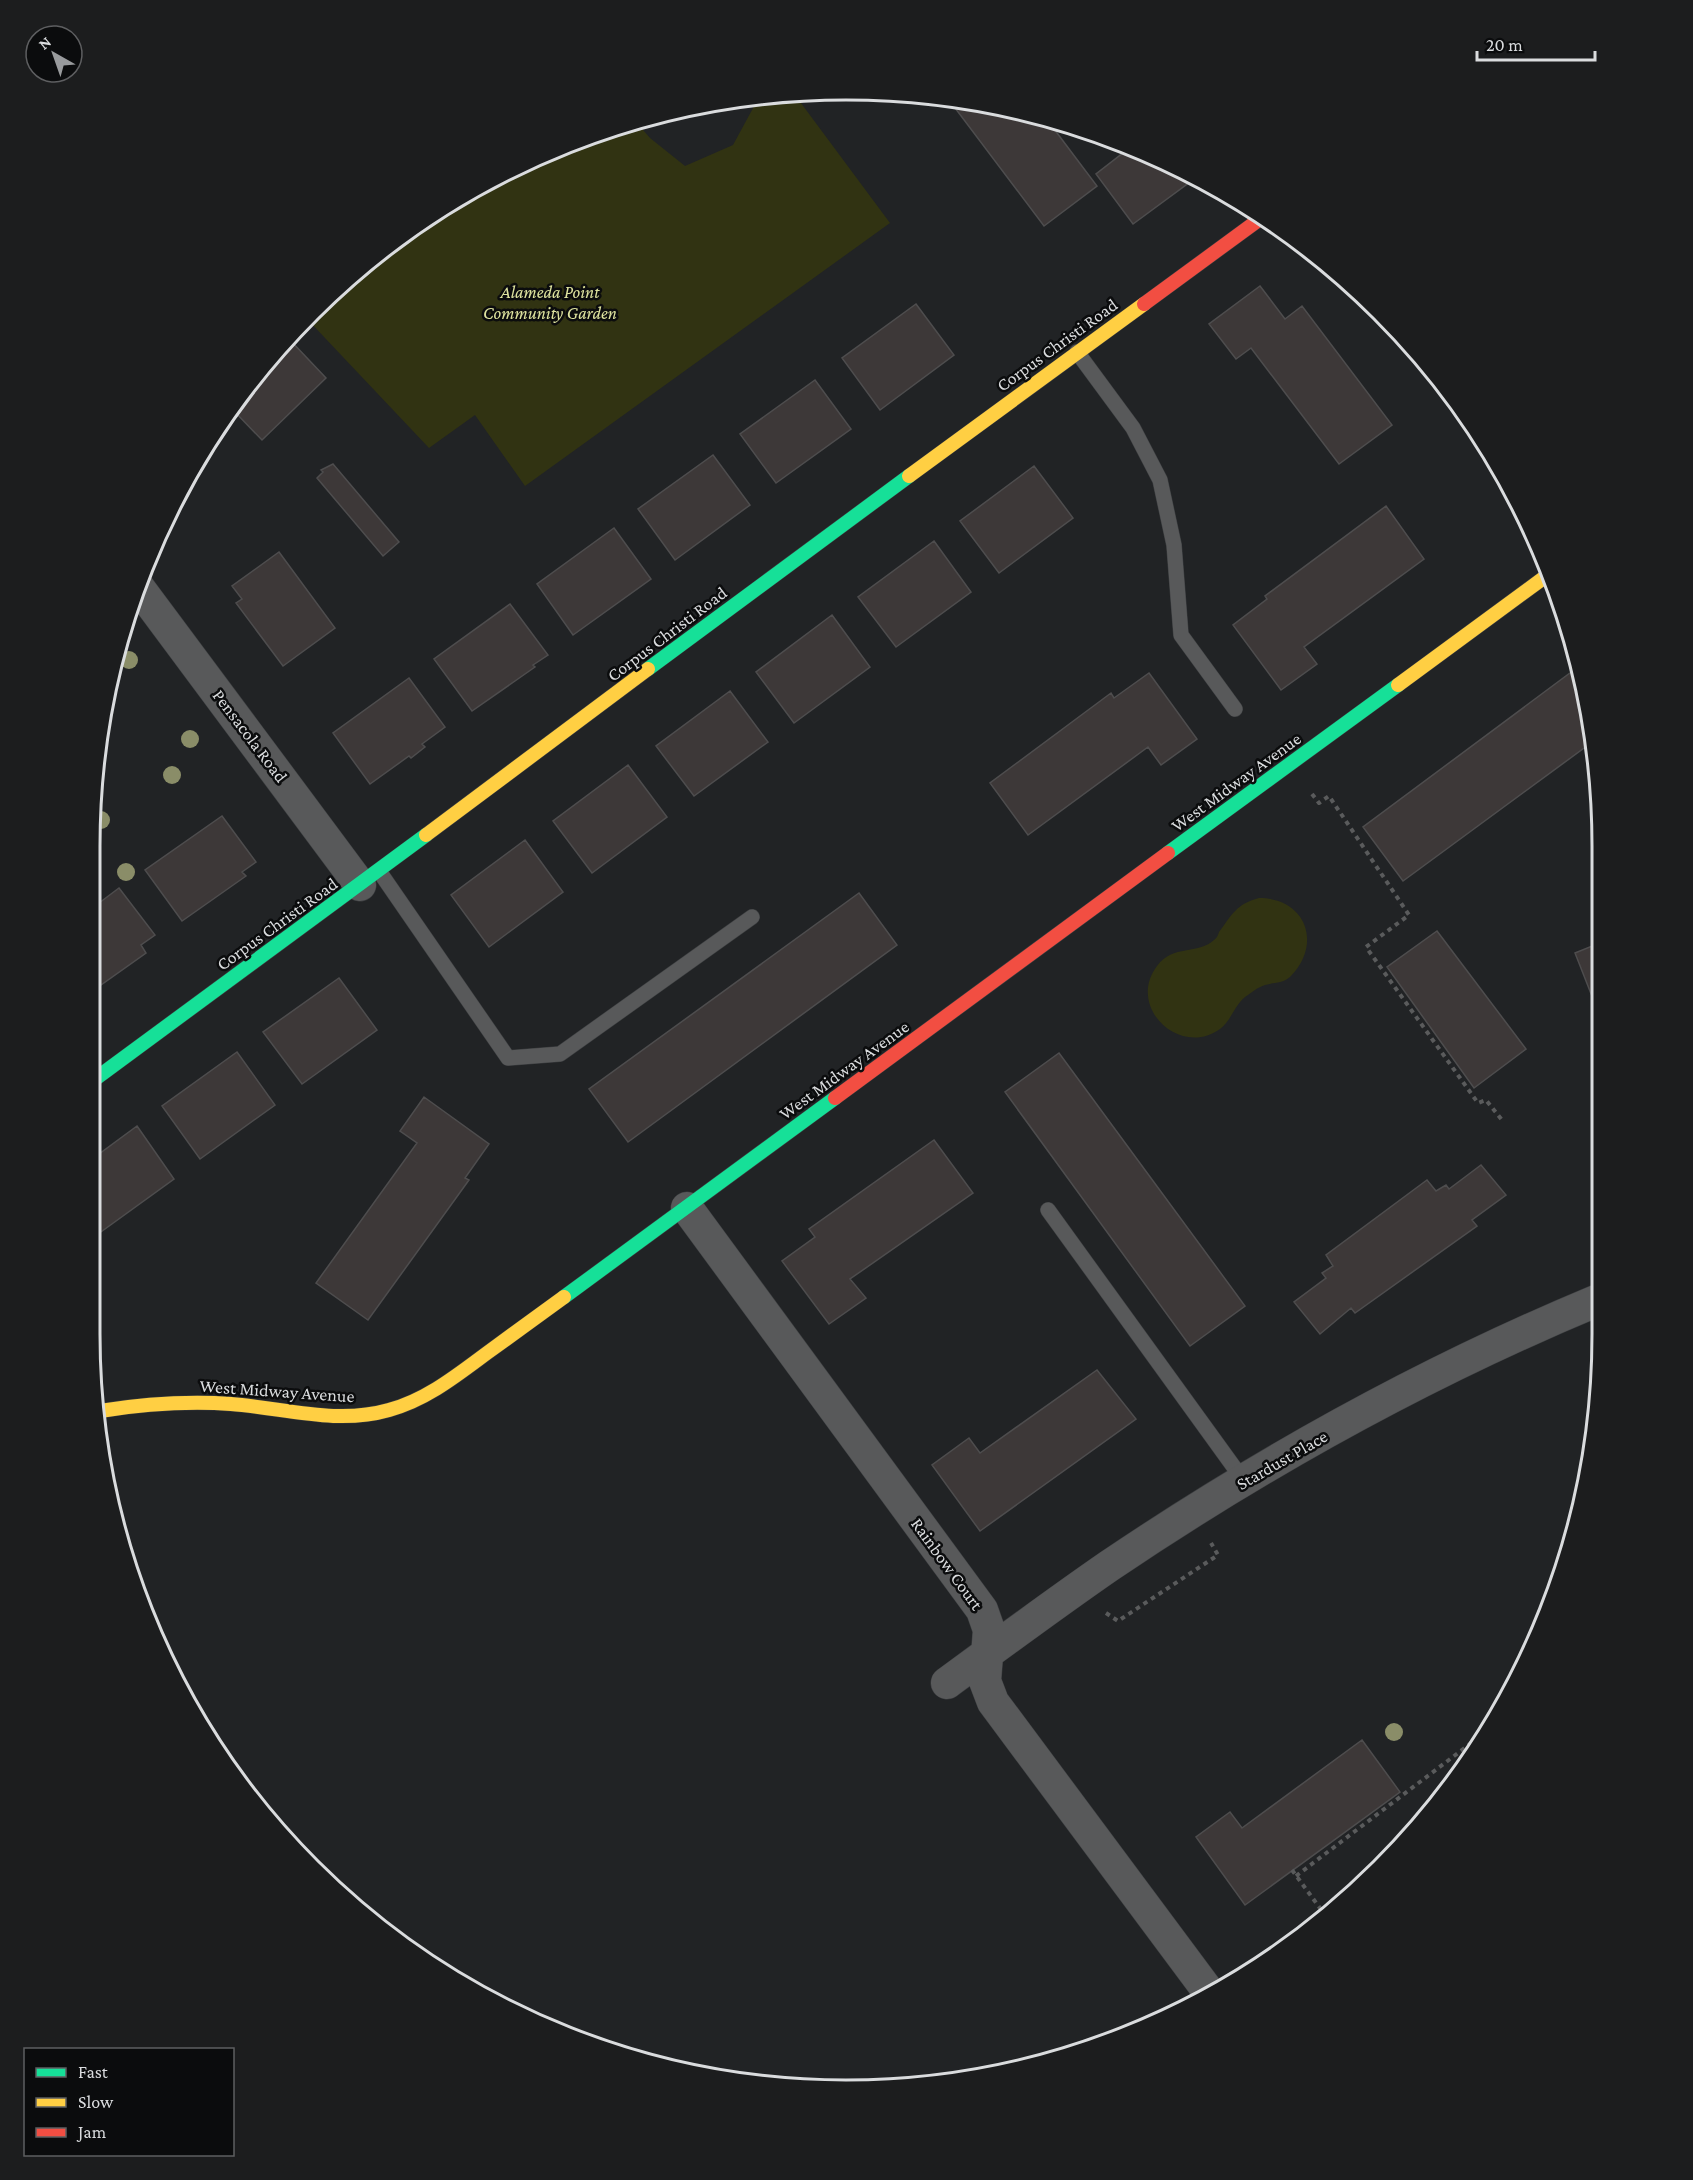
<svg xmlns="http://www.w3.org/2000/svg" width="1693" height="2180" font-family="'Crimson Pro',serif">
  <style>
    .green { fill: #313312 }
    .building { fill: #3d3838; stroke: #4e4d4e; stroke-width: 1.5 }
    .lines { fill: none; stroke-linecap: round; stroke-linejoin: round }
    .lane-casing { stroke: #3c3e40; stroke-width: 16 }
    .street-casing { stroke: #3c3e40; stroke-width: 33 }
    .fast-casing { stroke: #3c3e40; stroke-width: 15 }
    .slow-casing { stroke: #3c3e40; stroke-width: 15 }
    .jam-casing { stroke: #3c3e40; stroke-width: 15 }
    .path { stroke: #5a5b5c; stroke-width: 4; stroke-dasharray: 4.5 4.5; stroke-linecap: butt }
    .lane { stroke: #58595a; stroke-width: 15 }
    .street { stroke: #58595a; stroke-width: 32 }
    .fast { stroke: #16e098; stroke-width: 14 }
    .slow { stroke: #ffcf43; stroke-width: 14 }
    .jam { stroke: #f24e42; stroke-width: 14 }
    .tree { fill: #8a8d68 }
    .labels { text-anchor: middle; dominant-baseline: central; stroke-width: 5; stroke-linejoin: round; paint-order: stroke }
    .park-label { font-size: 18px; font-style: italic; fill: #dfe49f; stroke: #0b0c0d }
    .street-label { font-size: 18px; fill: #dadcde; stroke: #0b0c0d }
    .rim { fill: none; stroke: #dadcde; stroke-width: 3 }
  </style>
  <rect width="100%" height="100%" fill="#212325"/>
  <path class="green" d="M 795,95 L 890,223 L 525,486 L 475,415 L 429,448 L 308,320 L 347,278 L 427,217 L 557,147 L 637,123 L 650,138 L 685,166 L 733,145 L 758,99 Z
    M 1259,898 C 1306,898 1323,944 1290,977 C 1282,984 1274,982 1265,985 C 1258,987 1251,993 1245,997 C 1234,1006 1231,1021 1220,1029 C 1180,1058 1126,1007 1157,966 C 1173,944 1198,955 1214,940 C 1217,938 1218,935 1219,932 C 1232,915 1236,904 1259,898 Z"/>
  <path class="building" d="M 949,100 L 994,105 L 1048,121 L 1097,186 L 1044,226 Z
    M 1132,146 L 1194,179 L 1133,224 L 1096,174 Z
    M 1260,286 L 1285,319 L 1302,306 L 1392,425 L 1339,464 L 1251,348 L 1236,359 L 1209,324 Z
    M 916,304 L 954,355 L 880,410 L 842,358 Z
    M 290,340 L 326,378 L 262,440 L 232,409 L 246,386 Z
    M 815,380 L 851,429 L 776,483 L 740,434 Z
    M 713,455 L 750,505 L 675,560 L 638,509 Z
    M 333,464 L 399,542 L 383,556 L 317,478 L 323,472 L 321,470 Z
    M 1034,466 L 1073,518 L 999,573 L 960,521 Z
    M 1386,506 L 1424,559 L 1304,647 L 1317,664 L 1281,690 L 1233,625 L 1267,599 L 1265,596 Z
    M 614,528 L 651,579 L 573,635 L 537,584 Z
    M 934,541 L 971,592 L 896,647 L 858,597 Z
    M 279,552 L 335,628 L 283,666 L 236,603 L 242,599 L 232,586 Z
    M 510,604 L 548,655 L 533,665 L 535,667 L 472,711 L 434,659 Z
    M 832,615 L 870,667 L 794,723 L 756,672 Z
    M 1578,667 L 1595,740 L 1403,881 L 1363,827 Z
    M 1149,673 L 1197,739 L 1161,765 L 1148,747 L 1028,835 L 990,783 L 1111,693 L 1114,698 Z
    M 409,678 L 445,727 L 422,744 L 425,747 L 411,758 L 409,756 L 370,784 L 333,733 Z
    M 730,691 L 768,742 L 694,796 L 656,746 Z
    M 628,765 L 667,817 L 592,873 L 553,821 Z
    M 222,816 L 256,862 L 242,872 L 246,876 L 182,921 L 145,870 Z
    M 525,840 L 563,892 L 489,947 L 451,895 Z
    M 119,888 L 155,935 L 141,945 L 146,953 L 91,992 L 91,909 Z
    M 859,893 L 897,945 L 628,1142 L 589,1089 Z
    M 1437,931 L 1526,1049 L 1474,1088 L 1387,967 Z
    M 1597,944 L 1597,1009 L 1575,953 Z
    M 339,978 L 377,1030 L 302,1084 L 263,1032 Z
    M 237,1052 L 275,1105 L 200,1159 L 162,1106 Z
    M 1059,1053 L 1245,1306 L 1190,1346 L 1005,1092 Z
    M 424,1097 L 489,1144 L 465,1178 L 469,1180 L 368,1320 L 316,1283 L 417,1143 L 400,1131 Z
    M 137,1126 L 174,1179 L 98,1234 L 90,1224 L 91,1160 Z
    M 934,1140 L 973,1193 L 850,1279 L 866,1298 L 829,1324 L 782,1261 L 815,1237 L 809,1229 Z
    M 1481,1165 L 1506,1195 L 1472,1220 L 1477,1226 L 1355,1313 L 1351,1308 L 1320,1334 L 1294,1302 L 1326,1278 L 1322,1273 L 1333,1266 L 1326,1255 L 1427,1180 L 1436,1191 L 1446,1185 L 1449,1189 Z
    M 1097,1370 L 1136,1419 L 980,1531 L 932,1465 L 969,1438 L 980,1453 Z
    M 1362,1740 L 1400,1792 L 1245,1905 L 1196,1837 L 1230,1812 L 1242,1828 Z"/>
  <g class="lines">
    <defs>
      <path id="lane" d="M 1077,352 L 1133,428 L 1160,480 L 1174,545 L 1181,635 L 1235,709
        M 379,871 L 508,1058 L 560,1054 L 752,917
        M 1048,1210 L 1244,1481"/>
      <path id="street" d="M 139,588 L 360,885
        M 687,1208 L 982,1610 L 989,1630 L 985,1681 L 993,1702 L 1208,1991
        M 947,1683 C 1000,1644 1054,1604 1109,1566 C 1260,1464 1428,1371 1596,1301"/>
      <path id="fast" d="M 648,669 L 909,476
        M 1168,853 L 1398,685
        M 91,1082 L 426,835
        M 564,1297 L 835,1098"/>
      <path id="slow" d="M 909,476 L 1144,304
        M 1398,685 L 1549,574
        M 426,835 L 648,669
        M 100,1411 C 144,1404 187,1401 231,1404 C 284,1408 337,1425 389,1410 C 426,1400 456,1376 487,1353 C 513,1334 538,1316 564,1297"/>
      <path id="jam" d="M 1144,304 L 1264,216
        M 835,1098 L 1168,853"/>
    </defs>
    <use href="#lane" class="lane-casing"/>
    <use href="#street" class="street-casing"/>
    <use href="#fast" class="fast-casing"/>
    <use href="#slow" class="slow-casing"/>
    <use href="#jam" class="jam-casing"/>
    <path class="path" d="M 1312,794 L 1319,803 L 1329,796 L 1409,915 L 1366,947 L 1478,1103 L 1486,1100 L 1502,1120
      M 1106,1613 L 1118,1621 L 1218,1555 L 1211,1543
      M 1292,1870 L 1325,1915
      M 1296,1876 L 1487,1731"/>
    <use href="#lane" class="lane"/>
    <use href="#street" class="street"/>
    <use href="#fast" class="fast"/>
    <use href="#slow" class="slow"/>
    <use href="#jam" class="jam"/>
  </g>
  <g class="tree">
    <circle cx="129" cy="660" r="9"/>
    <circle cx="190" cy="739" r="9"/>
    <circle cx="172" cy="775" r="9"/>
    <circle cx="101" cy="820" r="9"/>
    <circle cx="126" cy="872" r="9"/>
    <circle cx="1394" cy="1732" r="9"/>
  </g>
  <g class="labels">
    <g class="park-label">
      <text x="550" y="292">Alameda Point<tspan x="550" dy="21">Community Garden</tspan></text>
    </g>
    <g class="street-label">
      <text transform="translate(1057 345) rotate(-36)">Corpus Christi Road</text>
      <text transform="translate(667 634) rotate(-37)">Corpus Christi Road</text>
      <text transform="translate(250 736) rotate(53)">Pensacola Road</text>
      <text transform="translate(1236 782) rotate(-36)">West Midway Avenue</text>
      <text transform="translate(277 924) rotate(-36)">Corpus Christi Road</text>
      <text transform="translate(844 1070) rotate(-36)">West Midway Avenue</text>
      <text transform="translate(277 1391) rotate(4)">West Midway Avenue</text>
      <text transform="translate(1282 1460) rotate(-30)">Stardust Place</text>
      <text transform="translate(947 1564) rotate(54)">Rainbow Court</text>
    </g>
  </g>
  <path d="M0 0H1693V2180H0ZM846 100H846A746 746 0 0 1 1592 846V1334A746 746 0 0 1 846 2080H846A746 746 0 0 1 100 1334V846A746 746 0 0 1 846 100Z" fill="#1c1d1e" fill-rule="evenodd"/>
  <path class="rim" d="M846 100H846A746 746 0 0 1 1592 846V1334A746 746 0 0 1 846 2080H846A746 746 0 0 1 100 1334V846A746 746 0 0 1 846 100Z"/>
  <rect x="24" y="2048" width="210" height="108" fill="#0b0c0d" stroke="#5e5f61" stroke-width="1.5"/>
  <rect x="36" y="2068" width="30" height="9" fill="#16e098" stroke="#5e5f61" stroke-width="1.5"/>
  <text x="78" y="2078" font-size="18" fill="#dadcde">Fast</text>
  <rect x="36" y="2098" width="30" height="9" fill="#ffcf43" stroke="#5e5f61" stroke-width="1.5"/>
  <text x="78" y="2108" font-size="18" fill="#dadcde">Slow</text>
  <rect x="36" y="2128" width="30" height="9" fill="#f24e42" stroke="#5e5f61" stroke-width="1.5"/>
  <text x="78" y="2138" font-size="18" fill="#dadcde">Jam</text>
  <g transform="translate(54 54) rotate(320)"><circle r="28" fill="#0b0c0d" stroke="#5e5f61" stroke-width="1.5"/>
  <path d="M0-4.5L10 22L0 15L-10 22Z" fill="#999b9d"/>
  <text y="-9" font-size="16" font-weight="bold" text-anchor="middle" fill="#dadcde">N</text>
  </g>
  <path d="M1477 51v9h118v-9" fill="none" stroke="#dadcde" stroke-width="3"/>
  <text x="1486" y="51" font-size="18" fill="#dadcde" stroke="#0b0c0d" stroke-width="4.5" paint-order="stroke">20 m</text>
</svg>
